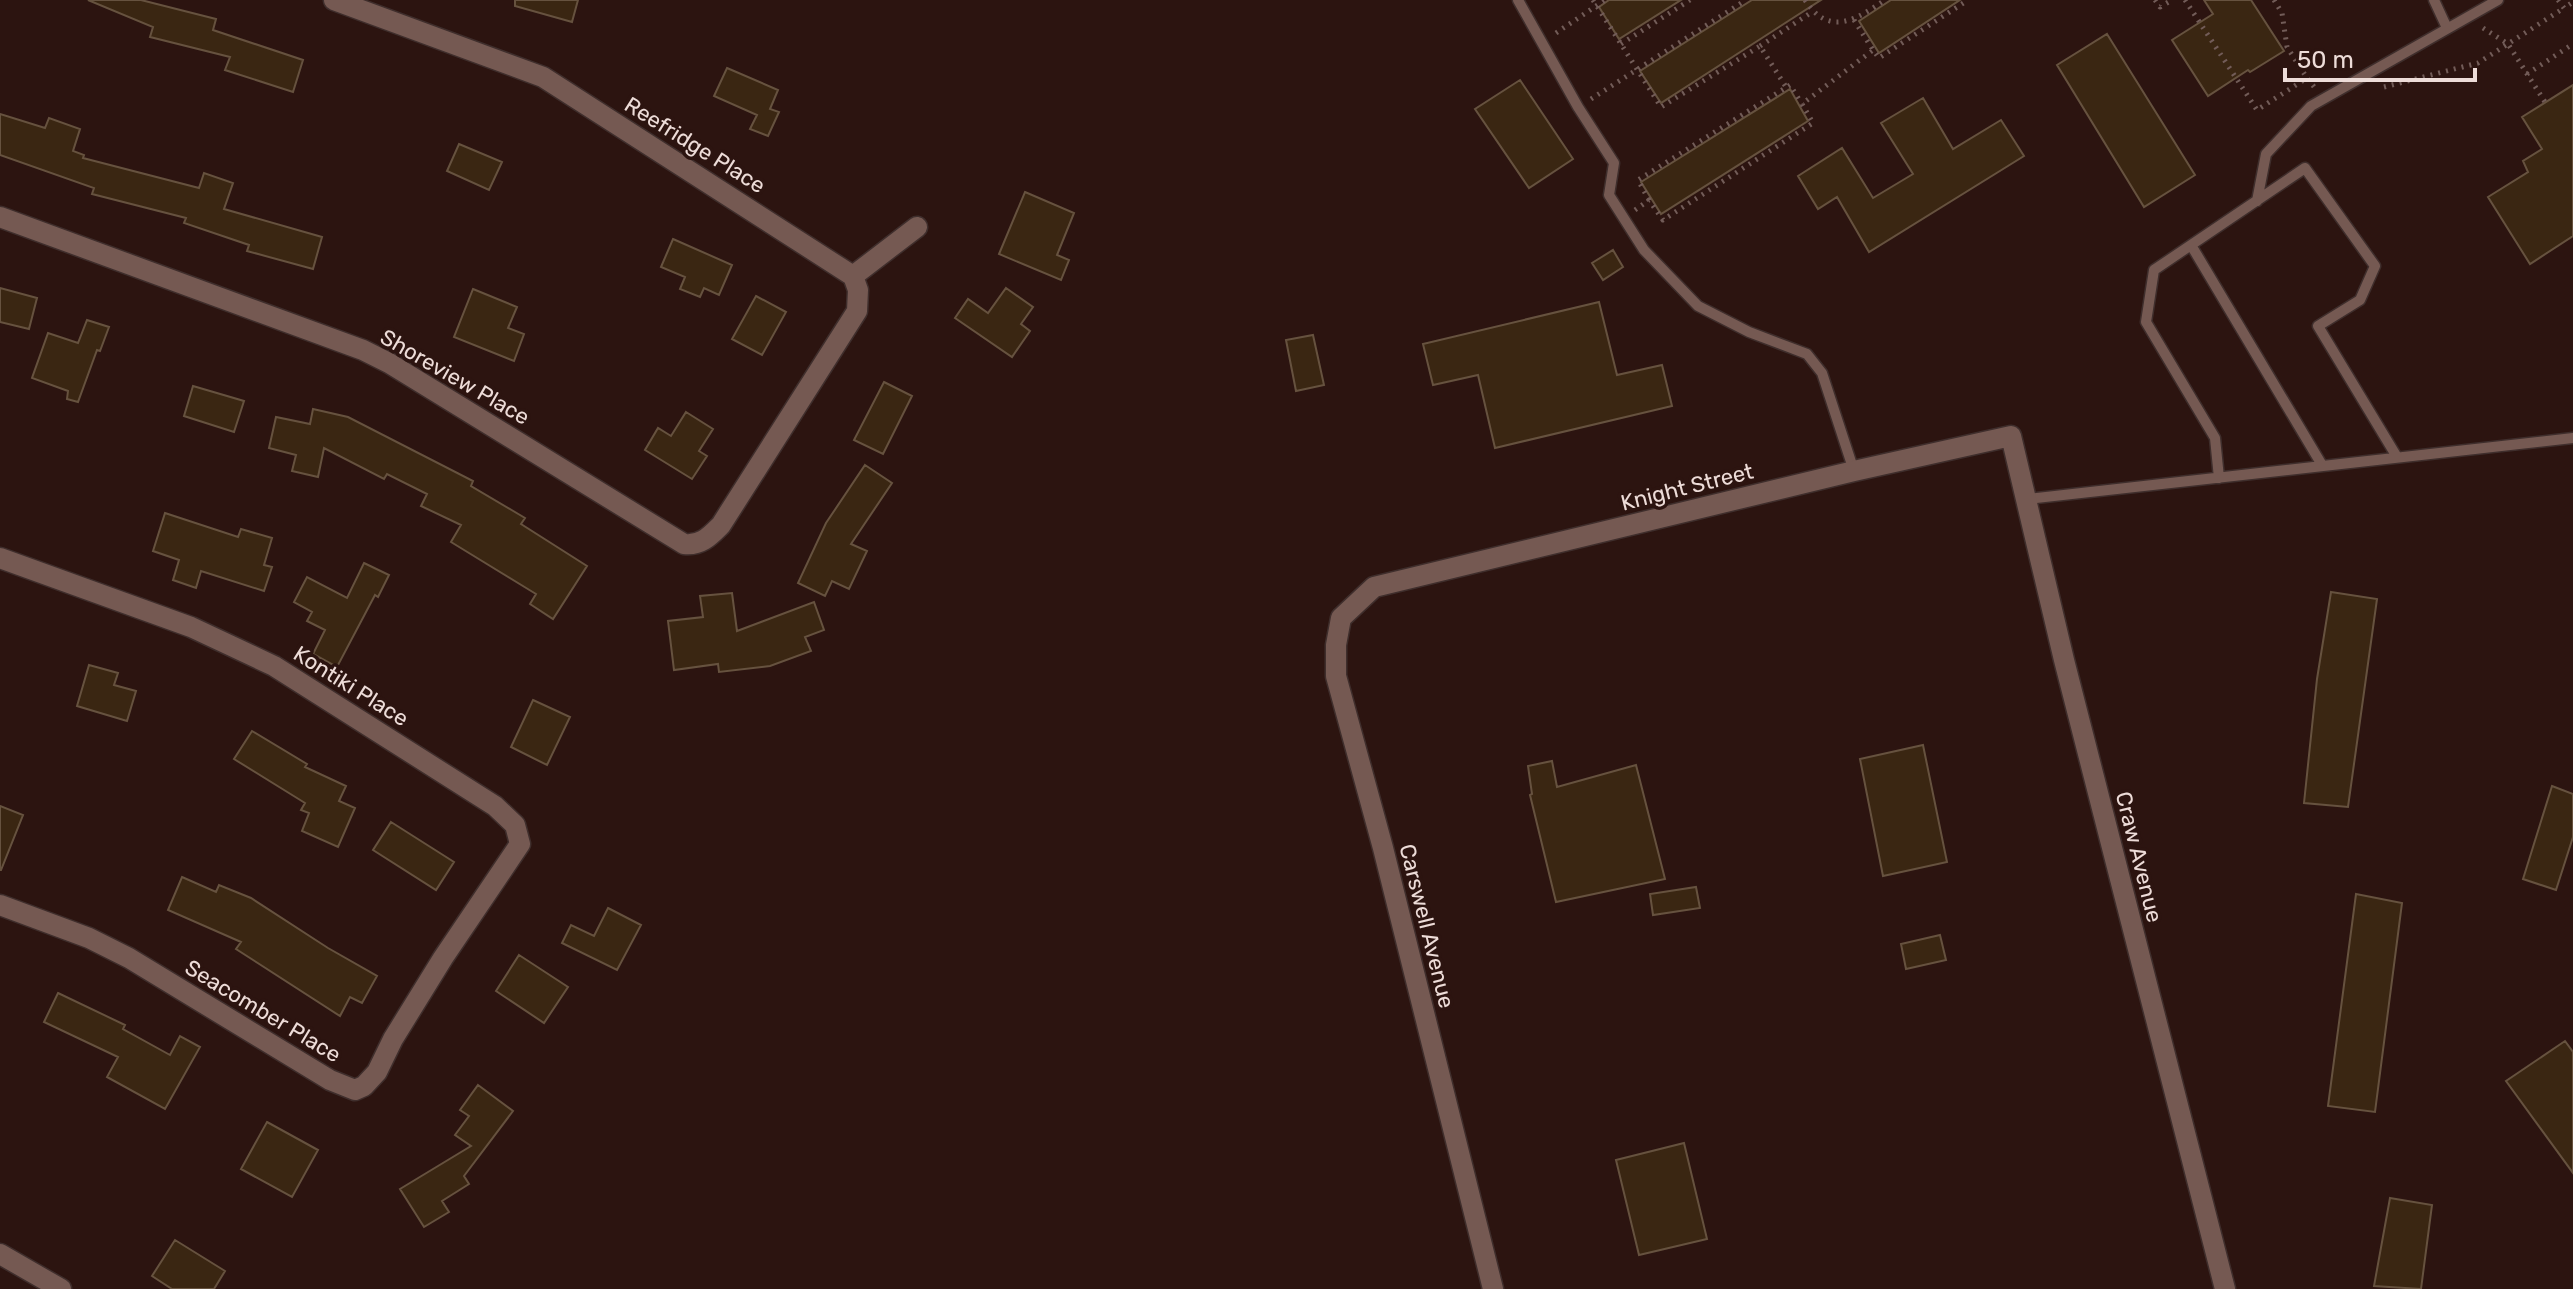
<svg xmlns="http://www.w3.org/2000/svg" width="2573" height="1289" font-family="Rubik,sans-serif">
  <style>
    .building { fill: #3a2612; stroke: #66523f; stroke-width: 2 }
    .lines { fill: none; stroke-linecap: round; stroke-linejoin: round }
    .service-casing { stroke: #3f2e2c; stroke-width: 13 }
    .minor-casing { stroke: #3f2e2c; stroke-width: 23 }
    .path { stroke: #725c58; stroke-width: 5; stroke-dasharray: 2 6; stroke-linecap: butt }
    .service { stroke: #755952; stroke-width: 10 }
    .minor { stroke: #755952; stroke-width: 20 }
    .labels { text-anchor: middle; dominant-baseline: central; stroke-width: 7; stroke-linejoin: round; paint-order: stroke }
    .street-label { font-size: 22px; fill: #eddcd8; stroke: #2c1410 }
  </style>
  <rect width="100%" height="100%" fill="#2c1410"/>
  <path class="building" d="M 88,0 L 141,0 L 216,19 L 213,30 L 303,60 L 293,92 L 225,70 L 230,57 L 150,37 L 153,27 Z
    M 515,0 L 578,0 L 572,22 L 515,6 Z
    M 1609,0 L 1681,0 L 1619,39 L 1599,7 Z
    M 1752,0 L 1821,0 L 1661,103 L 1640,71 Z
    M 1891,0 L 1960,0 L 1879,53 L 1859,21 Z
    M 2204,0 L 2251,0 L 2284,51 L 2250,72 L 2248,70 L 2208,96 L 2172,40 L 2213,14 Z
    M 2107,34 L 2195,175 L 2144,207 L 2057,65 Z
    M 727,68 L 778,90 L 770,109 L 779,112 L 768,136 L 750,129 L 757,115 L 714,96 Z
    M 1520,80 L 1573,159 L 1529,188 L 1475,109 Z
    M 2573,85 L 2573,236 L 2530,264 L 2488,197 L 2528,172 L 2523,161 L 2542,149 L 2522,117 Z
    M 1790,89 L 1808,121 L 1661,214 L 1641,182 Z
    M 1923,98 L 1953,149 L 2001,120 L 2024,156 L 1869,252 L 1837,197 L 1818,209 L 1798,176 L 1842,148 L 1873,198 L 1913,174 L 1881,123 Z
    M 0,114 L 45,128 L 49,118 L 80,129 L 73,151 L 84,155 L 83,158 L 199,188 L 204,173 L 233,183 L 224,209 L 322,237 L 313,269 L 247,251 L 249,245 L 184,223 L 186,218 L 92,194 L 94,188 L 0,155 Z
    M 459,144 L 502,162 L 489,190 L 447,171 Z
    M 1025,192 L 1074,213 L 1057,255 L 1069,260 L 1061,280 L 999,254 Z
    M 673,239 L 732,265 L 719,295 L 704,288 L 700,297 L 680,289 L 685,277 L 661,267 Z
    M 1613,250 L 1623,267 L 1603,280 L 1592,263 Z
    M 0,288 L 37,298 L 29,329 L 0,322 Z
    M 1006,288 L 1033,307 L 1021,324 L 1030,331 L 1012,357 L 955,318 L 968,299 L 988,313 Z
    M 473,289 L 517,307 L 508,328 L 524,334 L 514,361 L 454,337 Z
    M 756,296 L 786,312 L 762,355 L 732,339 Z
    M 1599,302 L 1617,375 L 1662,365 L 1672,406 L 1495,448 L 1478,375 L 1433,385 L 1423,344 Z
    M 87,320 L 109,327 L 100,351 L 97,350 L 78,402 L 67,399 L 68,391 L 32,378 L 48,333 L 78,343 Z
    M 1313,335 L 1324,385 L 1296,391 L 1286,340 Z
    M 884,382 L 912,396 L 883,454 L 854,440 Z
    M 193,386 L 244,401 L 234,432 L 184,416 Z
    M 313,409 L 348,417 L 473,481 L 471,486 L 525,518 L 521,524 L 587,566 L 553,619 L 530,604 L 536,594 L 451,542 L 461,525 L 421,506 L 427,494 L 387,474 L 384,479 L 324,448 L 318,477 L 292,471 L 296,455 L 269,448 L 276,417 L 310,424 Z
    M 686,412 L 713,429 L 699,451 L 707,456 L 692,479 L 645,450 L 658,428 L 671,436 Z
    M 865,465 L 892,483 L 851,544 L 867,551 L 849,589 L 832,581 L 825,596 L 798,583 L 826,523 Z
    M 165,513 L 238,537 L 241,529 L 272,538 L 264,565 L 272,567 L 264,591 L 201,571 L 196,588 L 173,580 L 179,560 L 153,551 Z
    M 364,563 L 389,575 L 378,597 L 375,595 L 337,667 L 313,654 L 325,630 L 307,621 L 312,612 L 294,602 L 307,577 L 347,598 Z
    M 2331,592 L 2377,599 L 2348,807 L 2304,803 L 2317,679 Z
    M 732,593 L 737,631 L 814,602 L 824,630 L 805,637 L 811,651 L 770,666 L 719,672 L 718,664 L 674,670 L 668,621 L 703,617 L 700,596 Z
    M 89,665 L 118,673 L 114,685 L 136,691 L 127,721 L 77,706 Z
    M 533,700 L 570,717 L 547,765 L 511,747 Z
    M 252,731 L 307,764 L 305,767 L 346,786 L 339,801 L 355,808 L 338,847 L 302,831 L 309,813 L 301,810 L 305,803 L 234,759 Z
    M 1923,745 L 1947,862 L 1883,876 L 1860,759 Z
    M 1552,761 L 1557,787 L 1636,765 L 1665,879 L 1556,902 L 1530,795 L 1532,794 L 1528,766 Z
    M 2552,786 L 2573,794 L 2573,837 L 2556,890 L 2523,879 Z
    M 0,806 L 23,815 L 1,870 L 0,870 Z
    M 391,822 L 454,862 L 436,890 L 373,850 Z
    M 182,877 L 216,892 L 219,885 L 251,898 L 328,948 L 377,976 L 362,1003 L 350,997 L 340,1016 L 236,949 L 241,942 L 168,910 Z
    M 1696,887 L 1700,908 L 1653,915 L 1650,894 Z
    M 2356,894 L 2402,903 L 2375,1112 L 2328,1106 Z
    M 608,908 L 641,925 L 617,970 L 562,943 L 571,925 L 594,936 Z
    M 1940,935 L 1946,960 L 1906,969 L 1901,944 Z
    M 519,955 L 568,987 L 544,1023 L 496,991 Z
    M 58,993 L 125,1025 L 123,1029 L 170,1055 L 180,1036 L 200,1047 L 165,1109 L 107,1077 L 118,1057 L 44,1022 Z
    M 2565,1041 L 2573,1052 L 2573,1173 L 2506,1081 Z
    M 478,1085 L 513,1111 L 464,1176 L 469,1184 L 442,1201 L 449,1212 L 424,1227 L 400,1189 L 471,1146 L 455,1135 L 469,1116 L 460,1110 Z
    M 267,1122 L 318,1150 L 292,1197 L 241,1169 Z
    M 1684,1143 L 1707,1239 L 1639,1255 L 1616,1160 Z
    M 2390,1198 L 2432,1205 L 2421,1289 L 2374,1286 Z
    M 175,1240 L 225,1271 L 214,1289 L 172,1289 L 152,1276 Z"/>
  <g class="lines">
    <defs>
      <path id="service" d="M 1518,0 L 1578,107 L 1614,163 L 1609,195 L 1644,250 L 1698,306 L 1749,332 L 1807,354 L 1822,373 L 1854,471
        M 2434,0 L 2447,28
        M 2257,201 L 2266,154 L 2311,106 L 2498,0
        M 2191,245 L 2322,465
        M 2219,478 L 2215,438 L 2146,322 L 2154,270 L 2305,168 L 2375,266 L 2360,300 L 2318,326 L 2397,457
        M 2028,499 L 2573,438"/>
      <path id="minor" d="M 0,217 L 363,350 L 389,363 L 684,544 C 701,546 710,536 721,525 L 857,311 L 858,290 L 853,276 L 543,77 L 334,0
        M 853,276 L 917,227
        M 0,558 L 191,627 L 274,666 L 495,806 L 515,825 L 520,844 L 443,958 L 393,1039 L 377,1072 L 364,1086 L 355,1090 L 330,1080 L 129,958 L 89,938 L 0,905
        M 0,1254 L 61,1289
        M 1493,1289 L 1383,848 L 1336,676 L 1336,645 L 1341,618 L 1374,587 L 1854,471 L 2011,436 L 2064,660 L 2225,1289"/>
    </defs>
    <use href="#service" class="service-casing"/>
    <use href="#minor" class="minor-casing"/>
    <path class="path" d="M 1593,0 L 1661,107 L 1760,46 L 1786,87
      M 1805,0 C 1829,38 1857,19 1885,0
      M 2155,0 L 2160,7 L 2172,0
      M 2185,0 L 2257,110 L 2307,78 L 2315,88
      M 2274,0 L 2282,13 L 2287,47 L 2307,78
      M 2558,0 L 2564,8 L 2573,2
      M 1854,20 L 1873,50
      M 2483,28 L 2508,44 L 2545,102
      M 1556,33 L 1605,0
      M 1621,44 L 1690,0
      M 1760,46 L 1812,12
      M 2527,74 L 2573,44
      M 2384,87 L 2478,63 L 2564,8
      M 1591,99 L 1746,0
      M 1649,200 L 1638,180 L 1790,85 L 1802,104
      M 1635,210 L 1649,200 L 1663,220 L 1813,123 L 1802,104 L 1873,50 L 1879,58 L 1968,0"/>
    <use href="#service" class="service"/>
    <use href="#minor" class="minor"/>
  </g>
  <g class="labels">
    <g class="street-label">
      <text transform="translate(695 145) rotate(32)">Reefridge Place</text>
      <text transform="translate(455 377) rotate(30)">Shoreview Place</text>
      <text transform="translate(1687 487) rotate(-14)">Knight Street</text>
      <text transform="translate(351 686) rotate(32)">Kontiki Place</text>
      <text transform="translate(2139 857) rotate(76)">Craw Avenue</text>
      <text transform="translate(1427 926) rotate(76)">Carswell Avenue</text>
      <text transform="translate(263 1011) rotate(31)">Seacomber Place</text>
    </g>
  </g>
  <path d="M2285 68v12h190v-12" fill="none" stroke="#eddcd8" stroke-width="4"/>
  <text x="2297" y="68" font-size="24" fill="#eddcd8" stroke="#2c1410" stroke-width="6" paint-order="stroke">50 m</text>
</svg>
